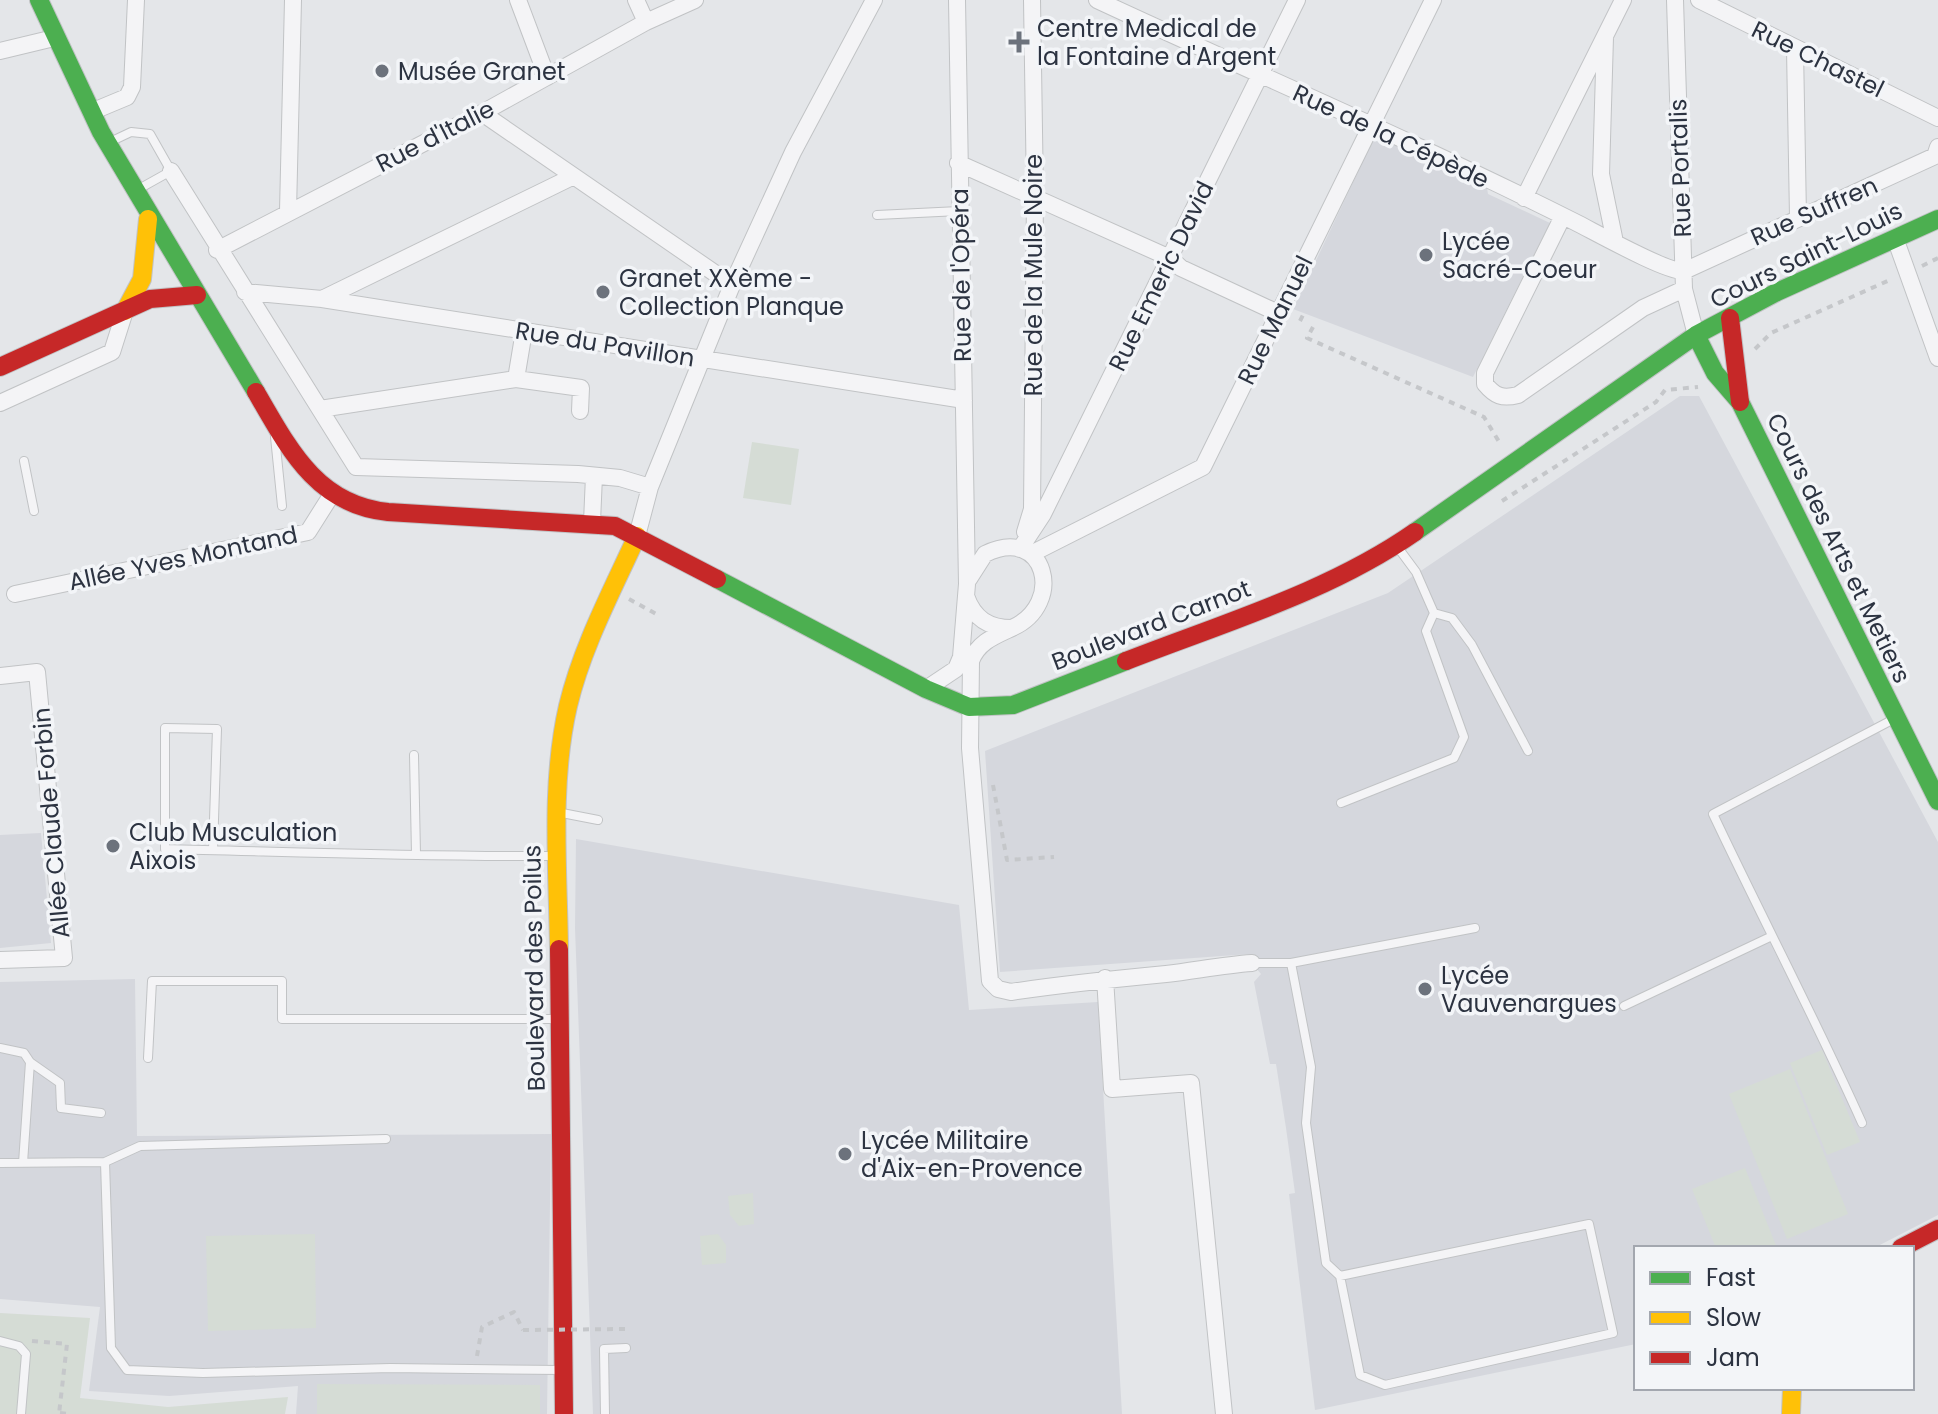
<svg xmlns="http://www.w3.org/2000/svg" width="1938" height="1414" font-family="Poppins,sans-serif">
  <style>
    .built { fill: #d5d7dd }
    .green { fill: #d5dcd5 }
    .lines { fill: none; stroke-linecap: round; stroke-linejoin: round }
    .lane-casing { stroke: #c1c3c5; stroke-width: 10 }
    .street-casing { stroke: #c1c3c5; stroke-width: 18 }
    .fast-casing { stroke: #c1c3c5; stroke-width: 20 }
    .slow-casing { stroke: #c1c3c5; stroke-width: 20 }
    .jam-casing { stroke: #c1c3c5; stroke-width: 20 }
    .path { stroke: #c5c7ca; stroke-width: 4; stroke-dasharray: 6 6; stroke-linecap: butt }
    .lane { stroke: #f4f4f6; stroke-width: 8 }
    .street { stroke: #f4f4f6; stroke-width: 16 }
    .fast { stroke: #4caf50; stroke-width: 18 }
    .slow { stroke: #ffc107; stroke-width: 18 }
    .jam { stroke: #c62828; stroke-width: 18 }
    .path-bridge { stroke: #c5c7ca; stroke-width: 4; stroke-dasharray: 6 6; stroke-linecap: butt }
    .poi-dot { fill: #6c727c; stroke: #f3f5f8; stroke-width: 3 }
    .labels { text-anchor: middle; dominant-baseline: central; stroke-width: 7; stroke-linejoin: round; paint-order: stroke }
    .poi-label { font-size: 24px; fill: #2c3341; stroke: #f3f5f8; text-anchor: start }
    .street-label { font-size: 24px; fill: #2c3341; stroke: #f3f5f8 }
  </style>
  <rect width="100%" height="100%" fill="#e4e6e9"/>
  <path class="built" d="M 1376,134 L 1487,188 L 1488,194 L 1550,223 L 1473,377 L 1293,309 Z
    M 1680,396 L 1699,396 L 1938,842 L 1938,1215 L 1874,1248 L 1636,1248 L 1636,1344 L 1315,1410 L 1289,1194 L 1295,1193 L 1286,1128 L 1276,1064 L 1270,1064 L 1254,982 L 1261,974 L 1252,963 L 1250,954 L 1000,972 L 985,751 L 1388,593 Z
    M 41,833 L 51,943 L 0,948 L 0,835 Z
    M 576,839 L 959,905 L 969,1010 L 1098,1002 L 1122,1414 L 593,1414 L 575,928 Z
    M 135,979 L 137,1136 L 551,1134 L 547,1414 L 296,1414 L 298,1386 L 169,1396 L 89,1391 L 100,1307 L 0,1299 L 0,982 Z"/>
  <path class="green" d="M 752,442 L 799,449 L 791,505 L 743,498 Z
    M 1822,1050 L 1860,1142 L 1827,1155 L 1790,1063 Z
    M 1790,1069 L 1848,1214 L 1787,1239 L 1729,1094 Z
    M 1745,1168 L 1777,1248 L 1716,1248 L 1692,1189 Z
    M 753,1193 L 754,1224 L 739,1226 L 730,1215 L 728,1196 Z
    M 315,1234 L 316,1328 L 208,1331 L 206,1236 Z
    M 718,1234 L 726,1245 L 726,1263 L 702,1265 L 700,1236 Z
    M 0,1313 L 90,1318 L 80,1398 L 168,1407 L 288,1397 L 285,1414 L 0,1414 Z
    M 317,1384 L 540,1385 L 540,1414 L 317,1414 Z"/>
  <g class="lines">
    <defs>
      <path id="lane" d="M 112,141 L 131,132 L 150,134 L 171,171 L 137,190
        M 877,215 L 959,211
        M 275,437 L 282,506
        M 24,461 L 34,511
        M 1399,549 L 1416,572 L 1434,613
        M 414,755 L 416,854
        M 1341,803 L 1454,758 L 1464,737 L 1426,631 L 1434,613 L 1452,618 L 1472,645 L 1528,751
        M 562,813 L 598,820
        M 213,850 L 217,729 L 165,728 L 165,849 C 295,852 424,857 553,856
        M 1252,963 L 1291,963
        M 1624,1006 L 1770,937
        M 0,1048 L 24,1053 L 30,1062 L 23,1163
        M 148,1058 L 152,981 L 282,981 L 282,1019 L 557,1019
        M 30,1062 L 60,1083 L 61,1108 L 101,1113
        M 1862,1123 C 1815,1018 1762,918 1713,814 L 1892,720
        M 105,1162 L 111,1348 L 127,1370 L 203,1373 L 390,1368 L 561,1370
        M 0,1163 L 105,1162 L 140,1146 L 386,1139
        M 1589,1224 L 1613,1333 L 1385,1385 L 1360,1375 L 1340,1276 Z
        M 1340,1276 L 1326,1263 L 1306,1123 L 1311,1067 L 1291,963 L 1475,928
        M 0,1341 L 19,1346 L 26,1354 L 21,1414
        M 605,1414 L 604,1349 L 626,1348"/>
      <path id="street" d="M 518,0 L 547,77
        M 636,0 L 646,22
        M 1097,0 C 1256,74 1418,143 1575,222 C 1595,232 1668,273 1684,271 L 1935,156 L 1938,147
        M 1675,0 L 1684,289 L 1696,335
        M 1699,0 L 1938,118
        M 1605,37 L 1601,174 L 1615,242
        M 1795,49 L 1798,217
        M 0,51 L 54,38
        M 91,112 L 127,97 L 132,87 L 136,0
        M 482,113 L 732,285
        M 958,163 L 1170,258 L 1181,268 L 1278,313
        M 171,171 L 356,467 L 578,474 L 620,478 L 650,487
        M 1524,198 L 1623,0
        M 288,211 L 293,0
        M 1563,216 L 1485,373 L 1485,384 C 1495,396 1502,399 1518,395 L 1643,308 L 1684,289
        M 1895,238 L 1938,358
        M 217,250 L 482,113 L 646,22 L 695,0
        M 245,292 L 322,299 L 964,400
        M 322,299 L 572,177
        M 516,379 L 581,388 L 580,411
        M 0,403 L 112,352 L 125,311
        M 320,409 L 516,379 L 524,331
        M 592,522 L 594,476
        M 1025,532 L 1032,509 L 1035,195 L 1032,0
        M 637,536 L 650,487 L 732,285 L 793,152 L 874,0
        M 1020,549 L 1043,514 L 1297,0
        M 1031,554 L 1203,467 L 1433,0
        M 15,594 L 308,532 L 332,494
        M 966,596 C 974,619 989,628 1012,628 C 1066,604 1046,524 985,554 L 969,579
        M 1012,628 C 995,636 978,642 971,661 L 970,748 L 990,981 L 998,989 L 1011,992 C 1063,984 1114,979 1166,974 C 1194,971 1222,965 1252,963
        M 0,676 L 37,672 L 64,958 L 0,960
        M 926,689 L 956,669 L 961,657 L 967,584 L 957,0
        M 1105,978 L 1112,1089 L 1191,1083 L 1224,1414"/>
      <path id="fast" d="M 39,0 L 101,132 L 256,392
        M 1696,335 L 1715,373 L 1740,402 L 1938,801
        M 1415,532 L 1696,335 L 1777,292 L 1938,219
        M 717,579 L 926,689 L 969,707 L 1013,705 L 1126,661"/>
      <path id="slow" d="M 125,311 L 142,279 L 148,219
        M 559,949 C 558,870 550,784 568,706 C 582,647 612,591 637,536
        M 1791,1414 L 1792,1388"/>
      <path id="jam" d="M 1730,318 L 1740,402
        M 0,367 L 150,299 L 197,295
        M 256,392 C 289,449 317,505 388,512 L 615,526 L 717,579
        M 1126,661 C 1223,623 1329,592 1415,532
        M 559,949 L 564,1414
        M 1901,1248 L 1938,1229"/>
    </defs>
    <use href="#lane" class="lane-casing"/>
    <use href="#street" class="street-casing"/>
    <use href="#fast" class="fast-casing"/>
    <use href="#slow" class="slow-casing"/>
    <use href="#jam" class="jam-casing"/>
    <path class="path" d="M 1922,266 L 1938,258
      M 1300,321 L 1304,313
      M 1313,327 L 1307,338 L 1484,417 L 1501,445
      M 1755,349 L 1771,333 L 1892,279
      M 1502,501 L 1656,402 L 1665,390 L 1698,387
      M 629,599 L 658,615
      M 993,785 L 1007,860 L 1054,857
      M 32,1341 L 67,1344 L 59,1414
      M 477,1356 L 482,1327 L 514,1312 L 523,1330
      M 60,1413 L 69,1414"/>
    <use href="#lane" class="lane"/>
    <use href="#street" class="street"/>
    <use href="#fast" class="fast"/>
    <use href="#slow" class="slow"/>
    <use href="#jam" class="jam"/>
    <path class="path-bridge" d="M 523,1330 L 625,1329"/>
  </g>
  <g class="poi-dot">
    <path d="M1015 30h8v8h8v8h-8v8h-8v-8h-8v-8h8z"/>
    <circle cx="382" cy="71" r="8"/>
    <circle cx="1426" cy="255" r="8"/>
    <circle cx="603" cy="292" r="8"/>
    <circle cx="113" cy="846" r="8"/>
    <circle cx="1425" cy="989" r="8"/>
    <circle cx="845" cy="1154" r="8"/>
  </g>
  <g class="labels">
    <g class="poi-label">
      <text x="1037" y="28">Centre Medical de<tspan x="1037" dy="28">la Fontaine d'Argent</tspan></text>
      <text x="398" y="71">Musée Granet</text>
      <text x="1442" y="241">Lycée<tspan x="1442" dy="28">Sacré-Coeur</tspan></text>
      <text x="619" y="278">Granet XXème -<tspan x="619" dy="28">Collection Planque</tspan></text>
      <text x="129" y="832">Club Musculation<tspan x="129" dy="28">Aixois</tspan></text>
      <text x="1441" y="975">Lycée<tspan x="1441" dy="28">Vauvenargues</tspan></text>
      <text x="861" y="1140">Lycée Militaire<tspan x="861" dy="28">d'Aix-en-Provence</tspan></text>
    </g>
    <g class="street-label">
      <text transform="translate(1818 59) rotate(26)">Rue Chastel</text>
      <text transform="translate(435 136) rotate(-27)">Rue d'Italie</text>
      <text transform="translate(1391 136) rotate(25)">Rue de la Cépède</text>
      <text transform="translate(1680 168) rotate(-92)">Rue Portalis</text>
      <text transform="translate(1814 211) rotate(-24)">Rue Suffren</text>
      <text transform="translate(1806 255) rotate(-26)">Cours Saint-Louis</text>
      <text transform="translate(961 275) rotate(-91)">Rue de l'Opéra</text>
      <text transform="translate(1033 275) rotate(-90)">Rue de la Mule Noire</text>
      <text transform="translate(1161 276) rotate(-64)">Rue Emeric David</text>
      <text transform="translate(1275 320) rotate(-64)">Rue Manuel</text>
      <text transform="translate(605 344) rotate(9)">Rue du Pavillon</text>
      <text transform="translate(1839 548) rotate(64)">Cours des Arts et Metiers</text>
      <text transform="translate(183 558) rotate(-12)">Allée Yves Montand</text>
      <text transform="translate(1151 625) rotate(-21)">Boulevard Carnot</text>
      <text transform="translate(51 823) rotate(-95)">Allée Claude Forbin</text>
      <text transform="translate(534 968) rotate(-91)">Boulevard des Poilus</text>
    </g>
  </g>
  <rect x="1634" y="1246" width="280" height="144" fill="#f3f5f8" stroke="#a3a7af" stroke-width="2"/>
  <rect x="1650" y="1272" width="40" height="12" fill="#4caf50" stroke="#a3a7af" stroke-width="2"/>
  <text x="1706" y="1286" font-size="24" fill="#2c3341">Fast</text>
  <rect x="1650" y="1312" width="40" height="12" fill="#ffc107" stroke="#a3a7af" stroke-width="2"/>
  <text x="1706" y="1326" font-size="24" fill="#2c3341">Slow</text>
  <rect x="1650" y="1352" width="40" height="12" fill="#c62828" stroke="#a3a7af" stroke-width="2"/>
  <text x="1706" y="1366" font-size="24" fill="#2c3341">Jam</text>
</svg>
